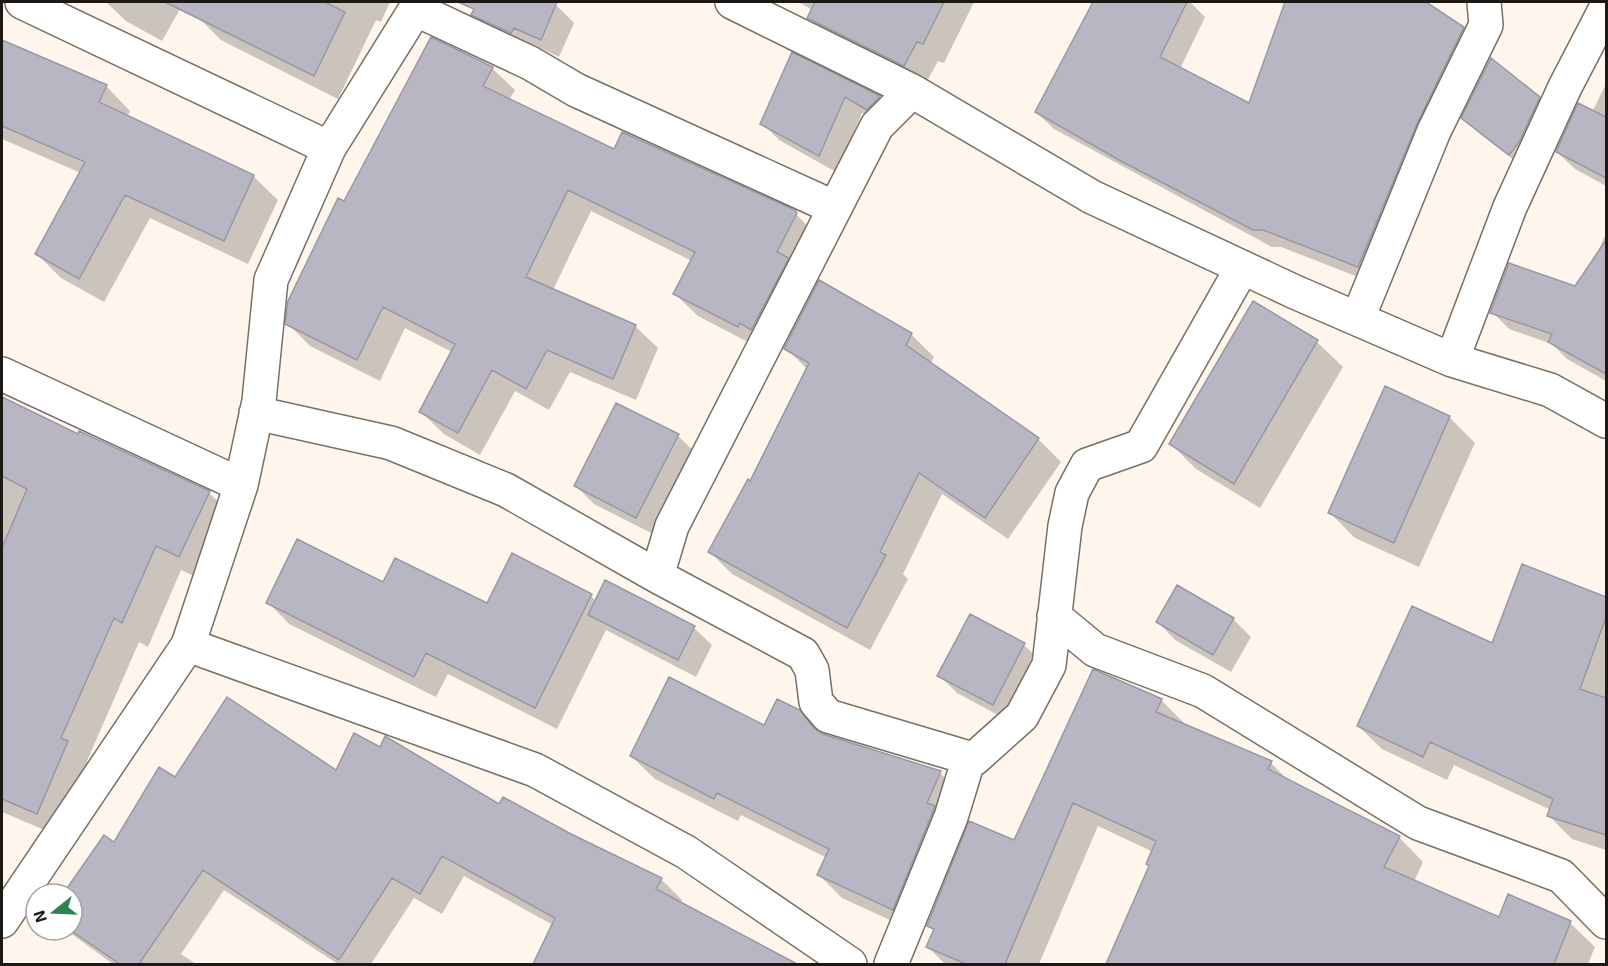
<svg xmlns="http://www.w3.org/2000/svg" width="1608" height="966" font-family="'Exo 2',sans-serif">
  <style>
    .shadow { fill: #0003 }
    .building { fill: #b9b6c4; stroke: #9a97a4; stroke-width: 1.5 }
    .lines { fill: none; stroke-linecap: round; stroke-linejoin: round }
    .street-casing { stroke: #786f65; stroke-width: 36 }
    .street { stroke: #fff; stroke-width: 33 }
  </style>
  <rect width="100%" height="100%" fill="#fef6ed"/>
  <path class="shadow" d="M 109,2 L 184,2 L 162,41 L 126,21 L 108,4 Z
    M 205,2 L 390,2 L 381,22 L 376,20 L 338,99 L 221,40 L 197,16 Z
    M 479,2 L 548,2 L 556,5 L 574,23 L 559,57 L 532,44 L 529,50 L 491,32 L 473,14 Z
    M 799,2 L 974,2 L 944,63 L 938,61 L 925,85 L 829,38 L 809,18 L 812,10 Z
    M 1095,2 L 1190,2 L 1205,17 L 1180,69 L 1250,105 L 1274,37 L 1293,2 L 1425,2 L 1463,28 L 1481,46 L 1376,284 L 1281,247 L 1272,247 L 1054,129 L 1036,112 Z
    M 2,42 L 106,86 L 130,111 L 127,117 L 253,176 L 278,200 L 248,264 L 150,218 L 104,302 L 61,278 L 36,253 L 81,173 L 2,139 Z
    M 793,55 L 879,97 L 896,114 L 884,125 L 862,113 L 836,172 L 779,140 L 762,123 Z
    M 492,68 L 515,90 L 509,100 L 614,151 L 796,214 L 818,237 L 761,349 L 698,316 L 675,294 L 692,261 L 591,211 L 553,290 L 635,326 L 658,348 L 636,400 L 570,372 L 549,410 L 515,391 L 480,455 L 444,434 L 421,412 L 452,352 L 405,328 L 380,381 L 310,346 L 287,323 L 344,203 Z
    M 1606,84 L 1606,186 L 1575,169 L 1557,152 L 1592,112 Z
    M 1539,98 L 1557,116 L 1528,171 L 1481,135 L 1463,118 Z
    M 1606,233 L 1606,381 L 1567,359 L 1552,344 L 1509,329 L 1492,312 L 1576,288 L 1594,261 Z
    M 1253,303 L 1317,342 L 1343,367 L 1260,508 L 1196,469 L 1171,444 Z
    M 911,334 L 934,357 L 930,364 L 1038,439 L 1061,462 L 1008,539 L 942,494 L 903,574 L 908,579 L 870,650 L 732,574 L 710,552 L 751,483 L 808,370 L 786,348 Z
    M 2,399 L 79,436 L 80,433 L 209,493 L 235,518 L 205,581 L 181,570 L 148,647 L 139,642 L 87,761 L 93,767 L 63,838 L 2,812 Z
    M 1449,417 L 1475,443 L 1419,567 L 1355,538 L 1330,513 Z
    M 678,436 L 696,453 L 655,535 L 594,504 L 576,486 Z
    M 1523,566 L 1606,599 L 1606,850 L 1572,839 L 1549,816 L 1551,810 L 1454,765 L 1447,780 L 1382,749 L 1358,726 L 1493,645 Z
    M 384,584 L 487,605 L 591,596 L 596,601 L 694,628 L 712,645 L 696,677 L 606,630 L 557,729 L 448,674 L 436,697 L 289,624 L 268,602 Z
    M 971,616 L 1024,645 L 1042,662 L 1011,722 L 957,693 L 939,675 Z
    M 1233,619 L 1251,637 L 1231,672 L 1175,640 L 1158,622 Z
    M 1161,700 L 1186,725 L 1271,763 L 1290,782 L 1399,837 L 1423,862 L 1414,882 L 1500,919 L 1509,896 L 1570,923 L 1595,947 L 1588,964 L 1107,964 L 1151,867 L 1153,852 L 1098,826 L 1039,964 L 945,964 L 928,947 L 934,931 L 928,926 Z
    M 799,711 L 823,736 L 940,773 L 963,796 L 916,932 L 842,898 L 819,875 L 827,858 L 741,815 L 738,821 L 655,779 L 631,756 L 765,727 Z
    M 337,772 L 500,806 L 570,835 L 661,879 L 682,900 L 680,903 L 756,944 L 776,964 L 535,964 L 553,925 L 464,876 L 442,914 L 414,898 L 371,964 L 338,964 L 224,890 L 181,954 L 196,964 L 113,964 L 66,930 L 72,930 L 72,894 L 65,894 L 176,779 Z"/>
  <path class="building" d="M 165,2 L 325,2 L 345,12 L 314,76 Z
    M 458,2 L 557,2 L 541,40 L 514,28 L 511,33 L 471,15 L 474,9 Z
    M 815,2 L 944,2 L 923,44 L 917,42 L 904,66 L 807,18 Z
    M 1093,2 L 1187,2 L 1160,57 L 1249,103 L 1285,2 L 1426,2 L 1464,27 L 1417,124 L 1358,267 L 1263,230 L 1253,230 L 1119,160 L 1035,112 Z
    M 431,37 L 493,67 L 483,86 L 614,149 L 622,132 L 795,210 L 797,213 L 777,252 L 789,258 L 751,330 L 740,323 L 738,327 L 673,294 L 695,252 L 568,190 L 526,277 L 636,325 L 613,379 L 547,350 L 526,389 L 492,370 L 458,433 L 419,412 L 455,344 L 383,307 L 357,360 L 285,324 L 288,301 L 338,198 L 344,201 Z
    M 2,40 L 107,85 L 99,102 L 254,175 L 224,241 L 125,195 L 79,279 L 35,254 L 85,162 L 2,126 Z
    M 792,52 L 880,96 L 867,110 L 845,97 L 819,156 L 760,124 Z
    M 1491,58 L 1540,97 L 1519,142 L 1509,155 L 1461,118 Z
    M 1578,103 L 1606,117 L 1606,178 L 1556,152 Z
    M 1606,240 L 1606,374 L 1548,342 L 1552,334 L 1490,313 L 1509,263 L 1575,286 Z
    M 819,280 L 912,333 L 906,345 L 1039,438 L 985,518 L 919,473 L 880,552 L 886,555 L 847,628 L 708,552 L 748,479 L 750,481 L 809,363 L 784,349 Z
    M 1253,301 L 1318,340 L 1234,484 L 1169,444 Z
    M 1385,386 L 1450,416 L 1394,543 L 1328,513 Z
    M 2,397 L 78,434 L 79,431 L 210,491 L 179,557 L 156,546 L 122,623 L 114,618 L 61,738 L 68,741 L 37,814 L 2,799 L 2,548 L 27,489 L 2,476 Z
    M 616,403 L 679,434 L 636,518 L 574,486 Z
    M 297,539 L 383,582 L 395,558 L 487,603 L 512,553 L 592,594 L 535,708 L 426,653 L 414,677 L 266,603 Z
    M 1522,564 L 1606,597 L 1606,617 L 1580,689 L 1606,698 L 1606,835 L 1547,816 L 1553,799 L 1430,742 L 1423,757 L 1357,726 L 1412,606 L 1492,643 Z
    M 605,580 L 695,626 L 678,660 L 588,615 Z
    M 1177,585 L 1234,618 L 1213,655 L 1156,622 Z
    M 970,614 L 1025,643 L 993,705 L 937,676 Z
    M 1093,669 L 1162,699 L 1156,712 L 1272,761 L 1268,769 L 1400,836 L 1384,867 L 1499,917 L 1508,894 L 1571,921 L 1554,964 L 1106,964 L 1149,866 L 1146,864 L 1156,841 L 1073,803 L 1005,964 L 966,964 L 926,947 L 934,929 L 927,926 L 969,821 L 1014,840 Z
    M 669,677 L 764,725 L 777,699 L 800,710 L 814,728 L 823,734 L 941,771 L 927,803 L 935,806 L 933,811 L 893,910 L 817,875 L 829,849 L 717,793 L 714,799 L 630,756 Z
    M 227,697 L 336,770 L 354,733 L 380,747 L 385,736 L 499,804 L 503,797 L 571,834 L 662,878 L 656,889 L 797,964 L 533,964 L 555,918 L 442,856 L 420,894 L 392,878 L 339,960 L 203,870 L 139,964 L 120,964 L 70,930 L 72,894 L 63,894 L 104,835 L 114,842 L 159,767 L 175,777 Z"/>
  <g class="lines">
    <defs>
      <path id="street" d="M 22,2 L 329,148
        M 732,2 L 912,91 L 1092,197 L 1295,292 L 1452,360 L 1550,390 L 1606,421
        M 415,9 L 530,63 L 576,90 L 835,208
        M 1358,318 L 1434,131 L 1486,25 L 1484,2
        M 1452,360 L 1510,207 L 1565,87 L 1606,8
        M 2,374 L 241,485
        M 256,413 L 391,443 L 506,490 L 657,576 L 803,654 L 812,670 L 816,702 L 828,716 L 969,758
        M 657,576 L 672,526 L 877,126 L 912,91
        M 1054,616 L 1095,650 L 1203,691 L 1418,823 L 1561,876 L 1606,922
        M 188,645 L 535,770 L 686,852 L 850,964
        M 2,921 L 188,645 L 241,485 L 259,401 L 271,280 L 329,148 L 420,2
        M 891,964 L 951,817 L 969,758 L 974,759 L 1022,716 L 1049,665 L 1065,526 L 1072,493 L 1087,465 L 1141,446 L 1242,268"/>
    </defs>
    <use href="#street" class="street-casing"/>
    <use href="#street" class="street"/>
  </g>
  <rect width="1608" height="966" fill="none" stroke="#1c1814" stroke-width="6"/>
  <g transform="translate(54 912) rotate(252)"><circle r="28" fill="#ffffff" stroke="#a4a3a1" stroke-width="1.5"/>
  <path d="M0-4.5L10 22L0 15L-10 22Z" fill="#318253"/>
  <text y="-9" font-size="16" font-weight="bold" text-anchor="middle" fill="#1c1814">N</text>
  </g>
</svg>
